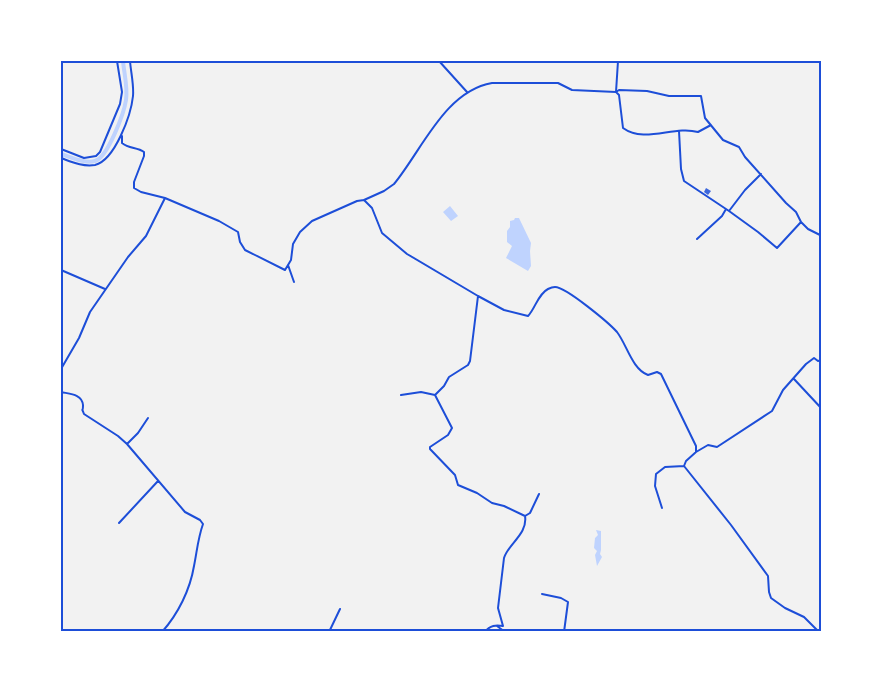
<svg xmlns="http://www.w3.org/2000/svg" width="883" height="693" font-family="Jost,sans-serif">
  <style>
    .water { fill: #bfd3fe }
    .lines { fill: none; stroke-linecap: round; stroke-linejoin: round }
    .canal { stroke: #bfd3fe; stroke-width: 4 }
    .building { fill: #3d67dc }
    .minor { stroke: #1d4ed8; stroke-width: 2 }
    .neatline { fill: none; stroke: #1d4ed8; stroke-width: 2 }
  </style>
  <rect width="100%" height="100%" fill="#f2f2f2"/>
  <path class="water" d="M 450,206 L 458,216 L 451,221 L 443,212 Z
    M 515,218 L 519,218 L 531,243 L 530,251 L 531,266 L 528,271 L 506,258 L 512,246 L 507,242 L 507,231 L 510,227 L 510,221 L 514,220 Z
    M 596,530 L 601,531 L 601,550 L 600,554 L 602,557 L 597,566 L 595,555 L 597,551 L 594,548 L 595,538 L 598,535 Z"/>
  <g class="lines">
    <path class="canal" d="M 61,154 C 71,157 85,164 95,161 C 108,157 124,113 126,100 C 128,88 124,73 123,61"/>
  </g>
  <path class="building" d="M 706,188 L 711,191 L 708,195 L 704,192 Z"/>
  <g class="lines">
    <path class="minor" d="M 439,61 L 467,92
      M 618,61 L 616,92 L 619,95 L 623,128 C 645,144 674,125 698,132 L 711,125
      M 679,131 L 681,169 L 684,181 L 729,211 L 745,190 L 761,174
      M 122,136 L 122,143 C 129,149 137,147 144,152 L 144,156 L 134,182 L 134,188 L 141,192 L 165,198
      M 61,149 L 84,158 L 96,156 L 100,152 L 120,104 L 122,92 L 117,61
      M 61,158 C 72,162 83,167 95,165 C 115,160 131,115 133,96 C 134,85 131,73 130,61
      M 364,200 L 384,191 L 394,184 C 422,150 445,91 492,83 L 558,83 L 572,90 L 616,92 L 619,90 L 647,91 L 669,96 L 701,96 L 705,118 L 723,140 L 739,147 L 745,157 L 786,203 L 796,212 L 801,222 L 808,229 L 822,236
      M 729,211 L 758,232 L 777,248 L 801,222
      M 697,239 L 722,216 L 726,209
      M 288,265 L 294,282
      M 61,270 L 105,289
      M 478,296 L 470,361 L 468,365 L 449,377 L 444,386 L 435,395 L 452,428 L 448,435 L 430,447 L 430,449 L 455,475 L 458,485 L 477,493 L 492,503 L 504,506 L 525,516 C 528,534 508,544 504,558 L 498,608 L 503,626 C 496,625 490,625 485,632
      M 61,369 L 79,338 L 90,312 L 128,257 L 146,236 L 165,198 L 219,221 L 238,232 L 240,242 L 245,250 L 285,270 L 291,260 L 293,244 L 300,232 L 312,221 L 357,201 L 364,200 L 372,208 L 382,233 L 407,254 L 478,296 L 504,310 L 528,316 C 535,309 538,294 548,289 C 550,288 553,287 555,287 C 566,287 609,323 617,332 C 627,345 632,369 648,375 L 657,372 L 661,374 L 696,446 L 696,452 L 686,461 L 684,466 L 731,525 L 768,576 L 769,592 L 771,598 L 785,608 L 804,617 L 819,632
      M 794,379 L 822,409
      M 61,392 C 70,394 82,394 83,405 C 83,414 81,406 84,414 L 118,436 L 127,444 L 185,512 L 200,520 L 203,524 C 198,538 197,551 194,566 C 190,590 178,614 162,632
      M 401,395 L 421,392 L 435,395
      M 127,444 L 138,433 L 148,418
      M 696,452 L 708,445 L 717,447 L 772,411 L 783,390 L 806,364 L 814,358 L 818,361 L 822,360
      M 662,508 L 655,486 L 656,474 L 665,467 L 684,466
      M 525,516 L 530,513 L 539,494
      M 119,523 L 158,481
      M 542,594 L 561,598 L 568,602 L 564,632
      M 497,626 L 505,632
      M 329,632 L 340,609"/>
  </g>
  <rect width="883" height="693" fill="none" stroke="#ffffff" stroke-width="125"/>
  <rect x="62" y="62" width="758" height="568" class="neatline"/>
</svg>
